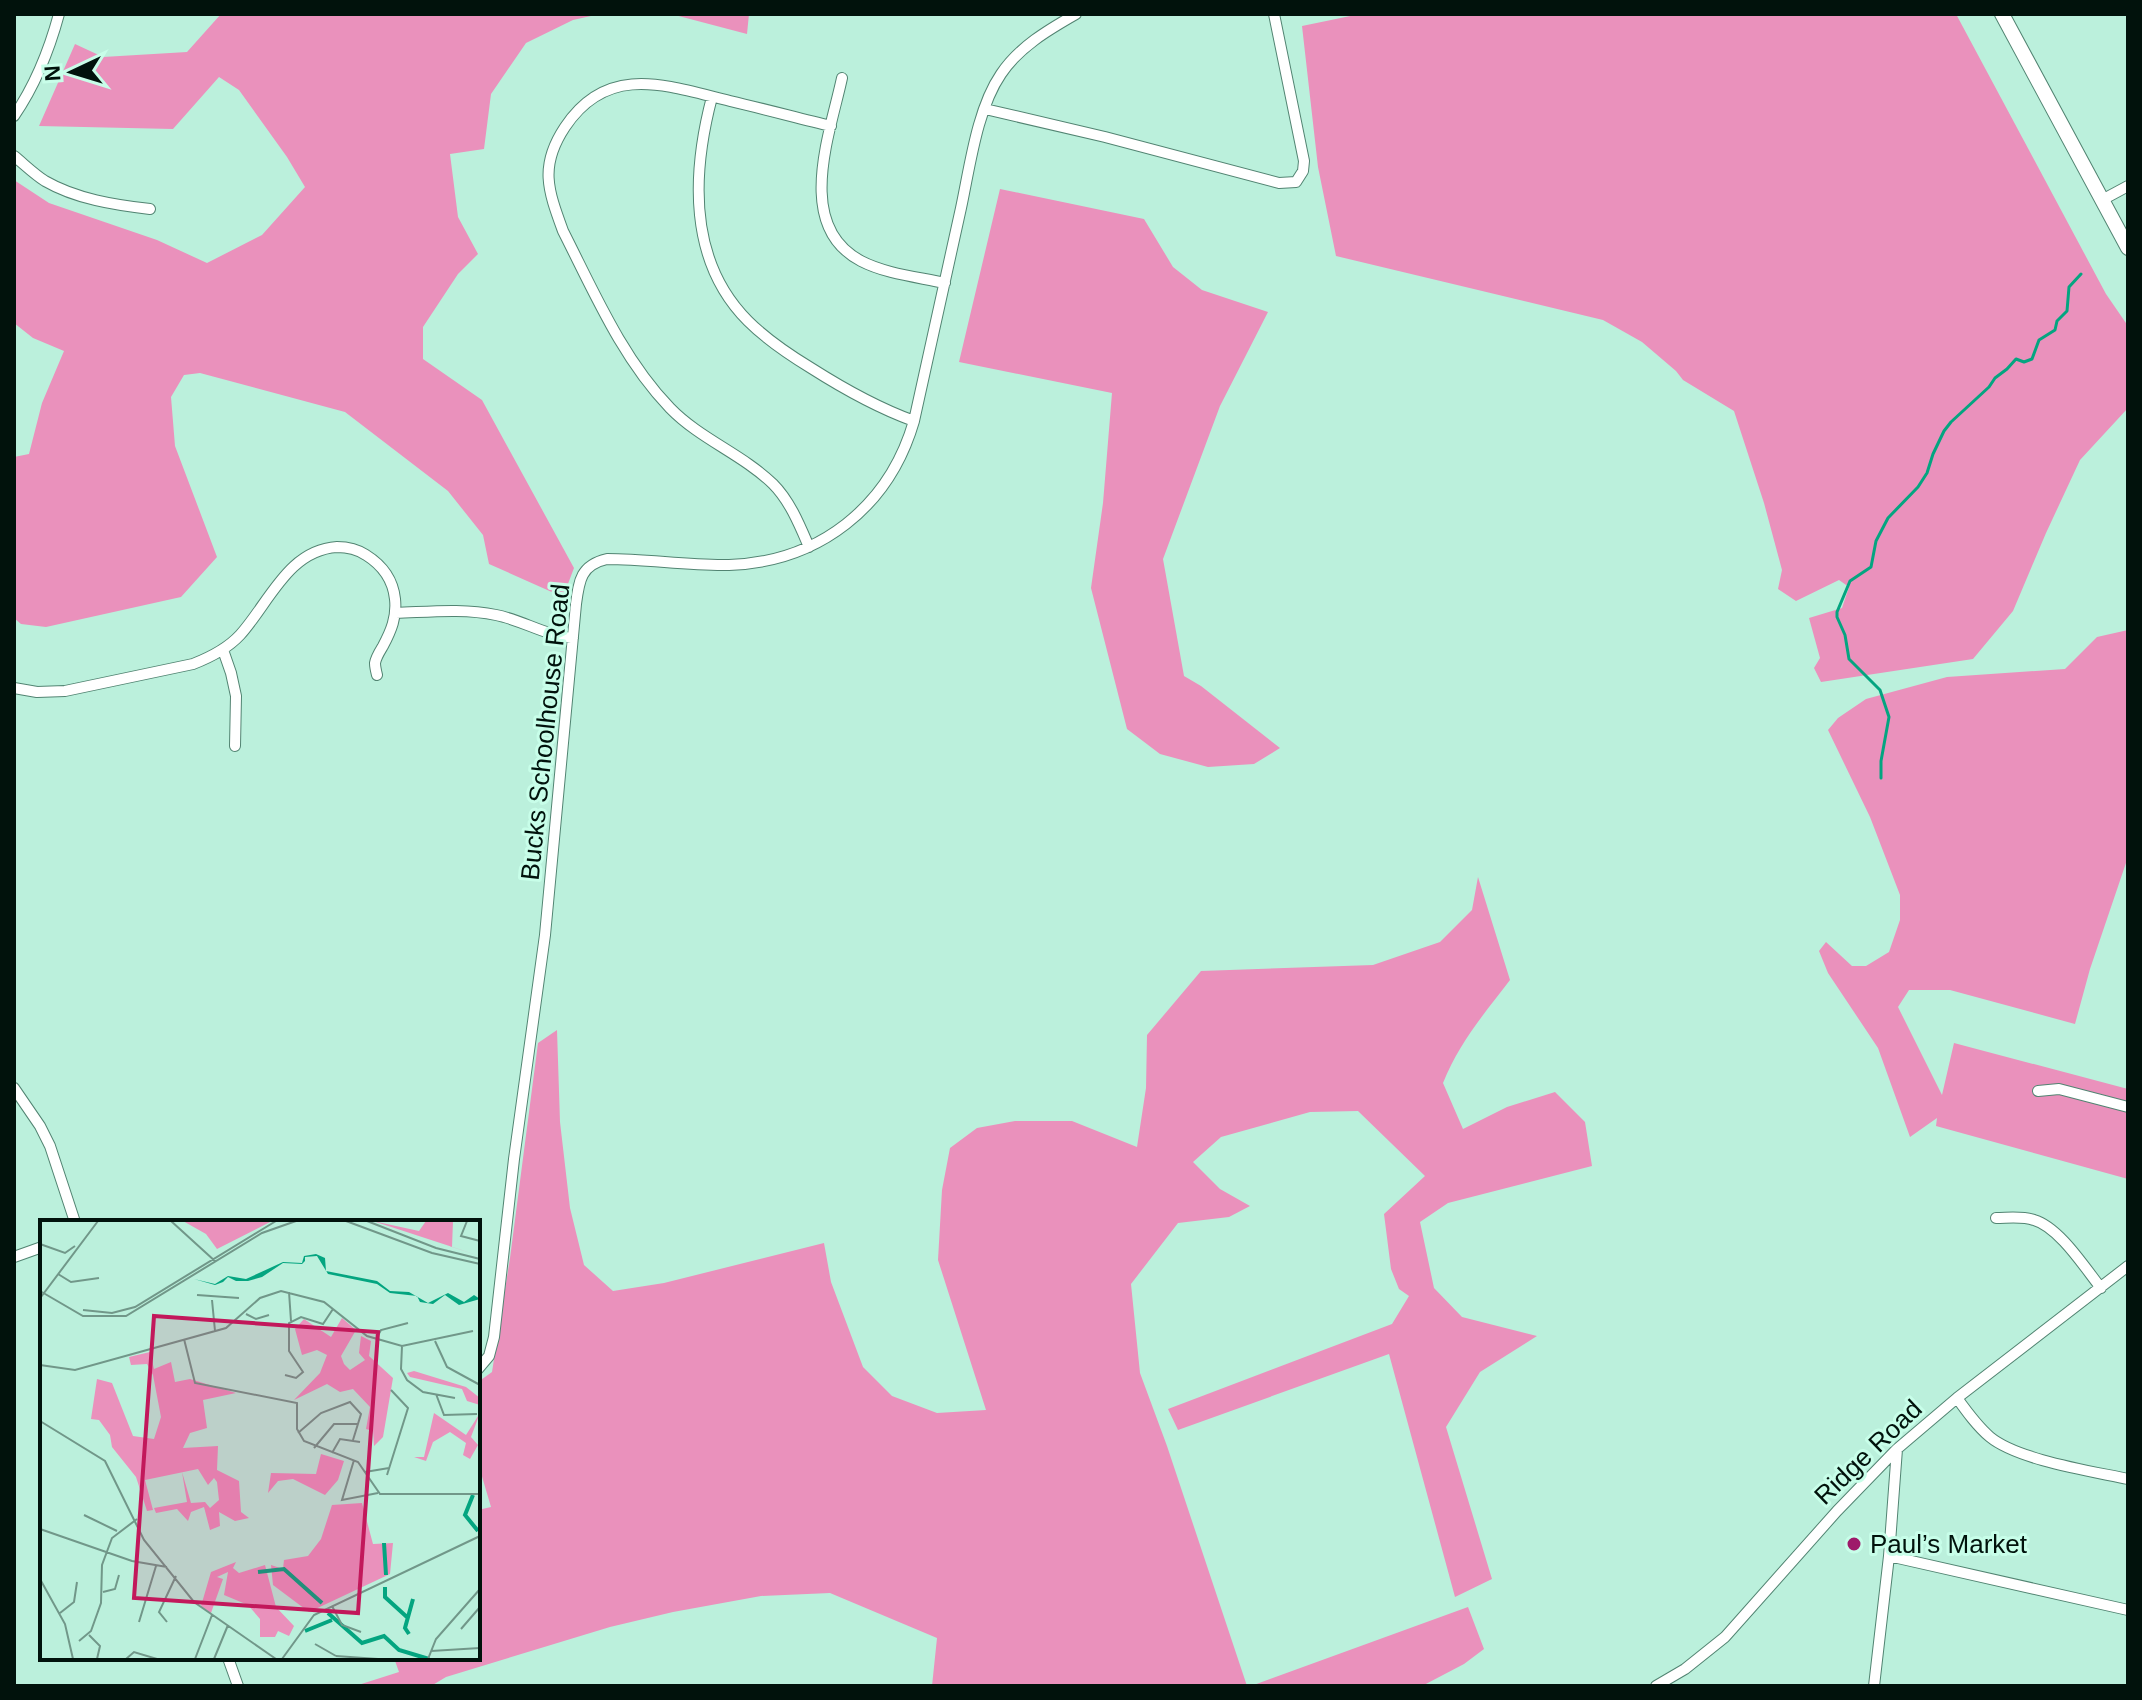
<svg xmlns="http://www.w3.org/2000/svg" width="2142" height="1700" font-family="Arial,sans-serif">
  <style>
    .green { fill: #ea91bc }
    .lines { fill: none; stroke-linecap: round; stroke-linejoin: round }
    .stream { stroke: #04a580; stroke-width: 3 }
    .minor-casing { stroke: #528472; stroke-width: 12 }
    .secondary-casing { stroke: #528472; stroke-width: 16 }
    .minor { stroke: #fff; stroke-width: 10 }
    .secondary { stroke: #fff; stroke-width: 14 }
    .poi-dot { fill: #9e1a6a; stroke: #c8fee9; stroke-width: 3 }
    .labels { text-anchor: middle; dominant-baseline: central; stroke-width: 6; stroke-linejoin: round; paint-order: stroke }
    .street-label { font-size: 26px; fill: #01120c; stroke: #c8fee9 }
    .poi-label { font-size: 26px; fill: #01120c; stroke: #c8fee9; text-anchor: start }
    .inset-river { fill: none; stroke: #04a580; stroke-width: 4 }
    .inset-road { fill: none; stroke: #719789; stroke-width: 2 }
    .view { fill: #c2185b; fill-opacity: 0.15; stroke: #c2185b; stroke-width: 4 }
    .inset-edge { fill: none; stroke: #01120c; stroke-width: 4 }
  </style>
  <rect width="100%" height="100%" fill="#bbf0dc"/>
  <path class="green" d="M 221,14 L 600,14 L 573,20 L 526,43 L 491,94 L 484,149 L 450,154 L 458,217 L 478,254 L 458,274 L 423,327 L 423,359 L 482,400 L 574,568 L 563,597 L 489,564 L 483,535 L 448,491 L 345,412 L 200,373 L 184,375 L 171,397 L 175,446 L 217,557 L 181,597 L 46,627 L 21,624 L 14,618 L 14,457 L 29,454 L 42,403 L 64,351 L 33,338 L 14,323 L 14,180 L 49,203 L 157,240 L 207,263 L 262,235 L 305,187 L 287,157 L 239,90 L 219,77 L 173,129 L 39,126 L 75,44 L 103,57 L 187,52 Z
    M 671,14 L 749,14 L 747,34 Z
    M 1360,14 L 1956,14 L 2106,294 L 2128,326 L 2128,408 L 2080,460 L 2046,533 L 2013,611 L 1973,659 L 1821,682 L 1814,668 L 1820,658 L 1809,618 L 1842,608 L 1849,587 L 1839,580 L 1796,601 L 1778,589 L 1782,570 L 1764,503 L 1734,411 L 1683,380 L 1676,371 L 1642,342 L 1603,320 L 1336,256 L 1318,167 L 1302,26 Z
    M 1000,189 L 1144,219 L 1173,267 L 1202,290 L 1268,312 L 1220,406 L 1163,559 L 1184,676 L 1201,686 L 1280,748 L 1254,764 L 1208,767 L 1160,754 L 1127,729 L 1091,588 L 1103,503 L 1112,393 L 959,362 Z
    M 2128,630 L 2128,857 L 2090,969 L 2075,1024 L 1950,990 L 1909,990 L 1898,1007 L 1942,1095 L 1954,1043 L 2128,1089 L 2128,1179 L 1936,1126 L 1937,1118 L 1910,1137 L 1878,1048 L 1828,973 L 1819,951 L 1826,942 L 1852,966 L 1866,966 L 1889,952 L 1900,920 L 1900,895 L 1870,817 L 1828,730 L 1838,718 L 1866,699 L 1947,677 L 2065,669 L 2097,637 Z
    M 1478,877 L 1510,980 C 1484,1014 1459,1043 1443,1083 L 1463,1129 L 1507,1107 L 1555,1092 L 1585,1122 L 1592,1166 L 1448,1203 L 1420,1222 L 1434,1288 L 1462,1317 L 1537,1336 L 1480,1372 L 1446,1427 L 1492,1579 L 1455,1597 L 1389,1354 L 1178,1430 L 1168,1409 L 1392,1324 L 1409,1296 L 1399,1289 L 1391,1269 L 1384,1214 L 1425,1176 L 1358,1111 L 1310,1112 L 1221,1137 L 1193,1162 L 1220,1189 L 1250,1206 L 1229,1217 L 1178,1223 L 1131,1284 L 1140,1373 L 1167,1446 L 1247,1686 L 932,1686 L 937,1638 L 830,1593 L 761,1596 L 673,1612 L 610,1627 L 446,1677 L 431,1686 L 355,1686 L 399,1672 L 394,1658 L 478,1658 L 478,1510 L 491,1507 L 478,1463 L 478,1382 L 492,1372 L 510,1258 L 538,1043 L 557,1030 L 560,1122 L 570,1208 L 584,1265 L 613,1291 L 664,1283 L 824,1243 L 831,1282 L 863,1367 L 892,1396 L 937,1413 L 986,1410 L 938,1260 L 942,1190 L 950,1148 L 977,1128 L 1015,1121 L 1072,1121 L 1137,1147 L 1146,1088 L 1147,1035 L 1201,971 L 1373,965 L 1440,942 L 1472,910 Z
    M 1468,1607 L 1484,1649 L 1464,1664 L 1422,1686 L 1251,1686 Z"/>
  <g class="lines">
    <path class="stream" d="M 1881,778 L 1881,761 L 1889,717 L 1880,690 L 1849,659 L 1845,635 L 1837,617 L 1837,612 L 1850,581 L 1871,567 L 1876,541 L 1888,518 L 1918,487 L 1927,473 L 1933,454 L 1944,431 L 1951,422 L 1989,387 L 1995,378 L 2007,369 L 2016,359 L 2024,362 L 2032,359 L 2039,340 L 2055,330 L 2057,321 L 2067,311 L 2069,287 L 2081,274"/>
    <defs>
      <path id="minor" d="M 842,78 C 830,134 794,226 861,261 C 886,274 918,277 945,283
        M 712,97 C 692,173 688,261 748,321 C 767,340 788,354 811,368 C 844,389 878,408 914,421
        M 985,109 L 1105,137 L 1279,183 L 1296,182 L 1303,171 L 1304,161 L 1274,14
        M 14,116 C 36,84 49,51 59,14
        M 14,156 C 24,164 34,174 45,181 C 76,199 115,205 150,209
        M 2102,200 L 2128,186
        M 809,547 C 800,526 790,501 773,484 C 742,454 700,439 670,408 C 622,358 594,292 563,231 C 548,190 539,166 565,127 C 608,62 668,86 730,101 C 764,109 798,118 831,126
        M 396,613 C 428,612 463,608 496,615 C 522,620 546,636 573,638
        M 223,650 L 231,673 L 236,696 L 235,746
        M 14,688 L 37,692 L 65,691 L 193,664 C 211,657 227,649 240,635 C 269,603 288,550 337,547 C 346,547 357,549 366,555 C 382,565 393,580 395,599 C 397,617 391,631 383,646 C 380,651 376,657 375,663 C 375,667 376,671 377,675
        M 14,1088 L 40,1126 L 50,1146 L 75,1222
        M 2038,1091 L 2059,1089 L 2128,1107
        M 1996,1218 C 2008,1218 2023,1216 2034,1220 C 2059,1227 2085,1268 2101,1288
        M 14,1257 L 42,1247
        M 478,1369 L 489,1356 L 494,1337 L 514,1159 L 545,935 L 576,604 C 579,580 581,565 607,559 C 648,559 689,566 729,565 C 819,562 889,507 914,421 C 930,350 946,279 961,208 C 970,166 977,109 1001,74 C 1019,47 1048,30 1076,14
        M 1957,1398 C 1967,1412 1977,1426 1990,1437 C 2018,1460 2091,1471 2128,1479
        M 1889,1556 L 2128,1610
        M 228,1658 L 238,1686
        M 1656,1686 L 1685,1669 L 1725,1637 L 1837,1511 L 1897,1449 L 1957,1398 L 2128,1266
        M 1874,1686 L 1889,1556 L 1897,1449"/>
      <path id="secondary" d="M 2002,14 L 2128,248"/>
    </defs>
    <use href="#minor" class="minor-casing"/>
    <use href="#secondary" class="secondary-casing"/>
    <use href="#minor" class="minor"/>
    <use href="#secondary" class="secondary"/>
  </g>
  <circle class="poi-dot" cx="1854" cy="1544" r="8"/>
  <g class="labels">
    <g class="street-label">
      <text transform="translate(545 732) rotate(-84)">Bucks Schoolhouse Road</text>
      <text transform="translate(1868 1452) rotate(-44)">Ridge Road</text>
    </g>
    <g class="poi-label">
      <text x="1870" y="1544">Paul’s Market</text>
    </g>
  </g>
  <g transform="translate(40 1220)">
    <rect width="440" height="440" fill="#bbf0dc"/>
    <path d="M 143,1 L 232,1 L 177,29 L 166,14 ZM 333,1 L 379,11 L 386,1 L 413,1 L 412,27 L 440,36 ZM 302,98 L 316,110 L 301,136 L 304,144 L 310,150 L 325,140 L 319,133 L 321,116 L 331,121 L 329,136 L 353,158 L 343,217 L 334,226 L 333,211 L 326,209 L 330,187 L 313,169 L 300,172 L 287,164 L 254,180 L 280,153 L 287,135 L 277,130 L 262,135 L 255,109 L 264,99 L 291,117 ZM 110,132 L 114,149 L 131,142 L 135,162 L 150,159 L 196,173 L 163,180 L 167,208 L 150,213 L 143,228 L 178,226 L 177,250 L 199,261 L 201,292 L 209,298 L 195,301 L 179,292 L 180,306 L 170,310 L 164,287 L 151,292 L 148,301 L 137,289 L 116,293 L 114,288 L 147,282 L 142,252 L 151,283 L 165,282 L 170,288 L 179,280 L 177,262 L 174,258 L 168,265 L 158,249 L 105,260 L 113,290 L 107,291 L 96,257 L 72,227 L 70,215 L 59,200 L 51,199 L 57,159 L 72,163 L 93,216 L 114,219 L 121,197 L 113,155 L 107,144 L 91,145 L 89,137 ZM 374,151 L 426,167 L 440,178 L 440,185 L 427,181 L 422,169 L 370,157 L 367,153 ZM 394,193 L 426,215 L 440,193 L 431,217 L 438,225 L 430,239 L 423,235 L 426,223 L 410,212 L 393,222 L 386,241 L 374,237 L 384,237 ZM 281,234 L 304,241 L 298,260 L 285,275 L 253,259 L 238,261 L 228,273 L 231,253 L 276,254 ZM 322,283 L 333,324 L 353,323 L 350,354 L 269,392 L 233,365 L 231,345 L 243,349 L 244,340 L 268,336 L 281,319 L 292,285 ZM 196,342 L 193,348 L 199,353 L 225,345 L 236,387 L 254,406 L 249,416 L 238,411 L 235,417 L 220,417 L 220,399 L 208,385 L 184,375 L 188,352 L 177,357 L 183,359 L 171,393 L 161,386 L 171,352 Z" fill="#ea91bc"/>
    <path d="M 276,34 L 285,38 L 286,51 L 337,61 L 350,71 L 369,72 L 388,83 L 408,73 L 424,82 L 434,75 L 440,79 L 419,85 L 405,75 L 393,84 L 380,82 L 377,76 L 350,73 L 337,64 L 288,54 L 277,36 L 265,37 L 265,41 L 262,44 L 243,43 L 222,57 L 208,61 L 196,61 L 188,57 L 183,62 L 175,65 L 154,59 L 175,64 L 188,56 L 206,59 L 243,42 L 262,43 L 264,36 Z" fill="#04a580"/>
    <path class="inset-river" d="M 433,275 L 425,295 L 438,311M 344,323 L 346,355M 218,352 L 244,349 L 282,383M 345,367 L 345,377 L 368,398M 288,393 L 322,423 L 344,416 L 359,430 L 389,439M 265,411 L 292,400M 369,414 L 365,408 L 373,379"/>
    <path class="inset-road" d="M 131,1 L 176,42M 306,1 L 392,33 L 440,44M 327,1 L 396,28 L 440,39M 427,1 L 421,16 L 440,21M 0,24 L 25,33 L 35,26M 18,54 L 31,62 L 59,58M 0,71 L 43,96 L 86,96 L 222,13 L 256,1M 249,72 L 251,101M 157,75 L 199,78M 1,77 L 58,1M 172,80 L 175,111M 43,90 L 72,93 L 95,87 L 236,1M 206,94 L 216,99 L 229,95M 144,119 L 155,163 L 257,183 L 257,209 L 264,221 L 318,242 L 340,274 L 440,274M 336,119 L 341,110 L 368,103M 395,121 L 407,147 L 440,165M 362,126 L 361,149 L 367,160 L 383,172 L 415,178M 0,145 L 35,150 L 186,108 L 220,78 L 241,71 L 284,82 L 327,116 L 362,126 L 433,111M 245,155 L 256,158 L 263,152 L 249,131 L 249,103 L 261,97 L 283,104 L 293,89M 396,174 L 404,195 L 437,194M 0,201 L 65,241 L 104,320 L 154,382 L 236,439M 258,213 L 281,193 L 310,182 L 321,194 L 313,220M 274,228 L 294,204 L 318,204M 292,233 L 300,219 L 320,222M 314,240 L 302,280 L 338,273M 325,252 L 349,248M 347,255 L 368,188 L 351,170M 44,295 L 77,311M 0,309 L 92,341 L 127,347M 0,359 L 25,404 L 33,439M 63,372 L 75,369 L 79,355M 292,386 L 302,405 L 321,412M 20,393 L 34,382 L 37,362M 99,402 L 116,346M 127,402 L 119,392 L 136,356M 421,409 L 440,387M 49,415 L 60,426 L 57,439M 39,421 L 51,411 L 61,383 L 62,345 L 72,318 L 97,299M 275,424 L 296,436M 391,431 L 440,428M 296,436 L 338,439M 86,439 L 94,432 L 117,439M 155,439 L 172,395M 174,439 L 188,405M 242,439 L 274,395 L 440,316M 388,439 L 396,419 L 440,369"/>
    <path class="view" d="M 114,96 L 338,112 L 318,393 L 94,378 Z"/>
    <rect width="440" height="440" class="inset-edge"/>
  </g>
  <rect width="2142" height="1700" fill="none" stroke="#01120c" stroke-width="32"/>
  <g transform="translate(72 72) rotate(266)" stroke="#c8fee9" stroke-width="6" paint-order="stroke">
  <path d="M0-6L14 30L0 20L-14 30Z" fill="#01120c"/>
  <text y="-12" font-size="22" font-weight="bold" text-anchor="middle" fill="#01120c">N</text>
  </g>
</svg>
